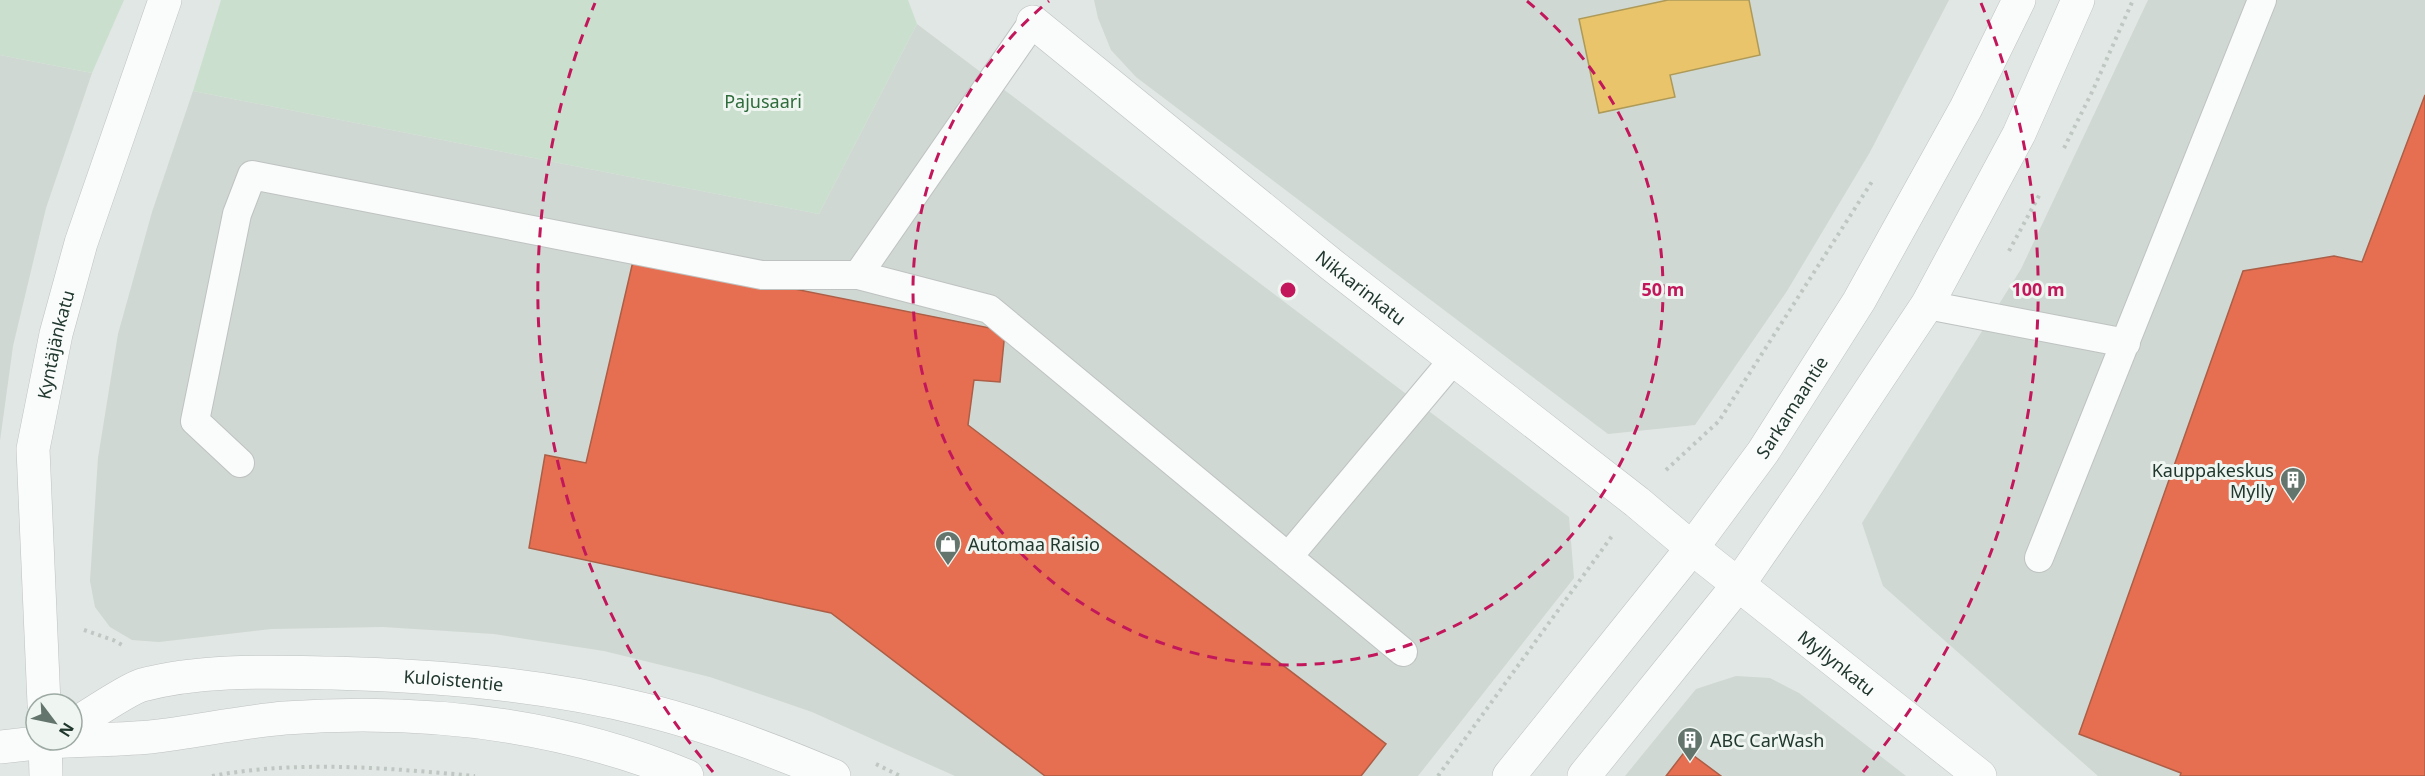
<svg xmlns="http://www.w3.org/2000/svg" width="2425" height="776" font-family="'Noto Sans',sans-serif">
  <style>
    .built { fill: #d0d8d3 }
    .green { fill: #cbdfce }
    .homes { fill: #e9c46a; stroke: #ad9a58; stroke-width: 1.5 }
    .shops { fill: #e76f51; stroke: #ac5e46; stroke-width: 1.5 }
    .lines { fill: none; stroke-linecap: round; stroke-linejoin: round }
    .service-casing { stroke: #bec3c1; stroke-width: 30 }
    .minor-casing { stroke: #bec3c1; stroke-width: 34 }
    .tertiary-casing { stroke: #bec3c1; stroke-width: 34 }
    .path { stroke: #bfc7c3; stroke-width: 4; stroke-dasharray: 3 4.5; stroke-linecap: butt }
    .service { stroke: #fafbfb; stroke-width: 28 }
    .minor { stroke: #fafbfb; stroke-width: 33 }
    .tertiary { stroke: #fafbfb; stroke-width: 33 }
    .ring { fill: none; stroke: #c2185b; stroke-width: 3; stroke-dasharray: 10 8 }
    .labels { text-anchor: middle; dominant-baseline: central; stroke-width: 6; stroke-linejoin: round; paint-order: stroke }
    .park-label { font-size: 18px; fill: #2f6c3b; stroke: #eff6f1 }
    .street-label { font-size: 18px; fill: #21382e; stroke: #eff6f1 }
    .poi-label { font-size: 18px; fill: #21382e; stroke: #eff6f1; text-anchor: start }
    .centre { fill: #c2185b; stroke: #eff6f1; stroke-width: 3 }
    .ring-label { font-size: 18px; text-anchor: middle; font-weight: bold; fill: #c2185b; stroke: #eff6f1; stroke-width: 6; stroke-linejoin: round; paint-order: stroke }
  </style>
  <rect width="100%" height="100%" fill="#e1e7e4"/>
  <path class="built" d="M 1094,0 L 1949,0 L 1870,152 L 1787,291 L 1695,425 L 1608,434 L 1136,77 L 1111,50 L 1098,18 Z
    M 2148,0 L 2425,0 L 2425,776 L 2098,776 L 1883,586 L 1862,523 L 2021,269 Z
    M 917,24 L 1569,517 L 1574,578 L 1418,776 L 955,776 L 812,712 L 710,677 L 604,651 L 494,634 L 383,627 L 271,629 L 159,642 L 132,640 L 110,627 L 95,607 L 90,581 L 98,458 L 118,334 L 152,212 L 193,91 L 819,214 Z
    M 0,55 L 92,73 L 46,208 L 13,346 L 0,441 Z
    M 1736,676 L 1770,678 L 1799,693 L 1906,776 L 1625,776 L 1696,689 Z"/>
  <path class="green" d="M 0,0 L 124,0 L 92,73 L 0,55 Z
    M 221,0 L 908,0 L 917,24 L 819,214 L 193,91 Z"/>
  <path class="homes" d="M 1668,0 L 1749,0 L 1760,55 L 1670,75 L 1675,97 L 1599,113 L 1579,19 Z"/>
  <path class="shops" d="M 2425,95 L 2425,776 L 2180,776 L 2181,773 L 2079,734 L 2243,271 L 2334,256 L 2362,262 Z
    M 634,257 L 1005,331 L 1000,382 L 974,380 L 968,425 L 1386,744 L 1361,776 L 1045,776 L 831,613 L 529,548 L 545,455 L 586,463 Z
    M 1686,750 L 1721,776 L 1666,776 Z"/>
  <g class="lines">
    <defs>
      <path id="service" d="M 858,275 L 1033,22
        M 1927,305 L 2126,343
        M 240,463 L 195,421 L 237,214 L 252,175 L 762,275 L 858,275 L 989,309 L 1403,652
        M 1288,557 L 1454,359
        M 2039,558 L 2262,0"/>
      <g id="minor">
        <path id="s1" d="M 1033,22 L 1332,265 L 1637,502 L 1692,548 L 1980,776"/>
        <path id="s2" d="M 44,704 L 33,449 L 56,334 L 81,243 L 165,0"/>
        <path d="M 0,747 L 45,742 L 45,740"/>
      </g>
      <g id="tertiary">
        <path id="s3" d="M 72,726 C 89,716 126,690 142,685 C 203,669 270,672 332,673 C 438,676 543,684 646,710 C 711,726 773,750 834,776"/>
        <path d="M 45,742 C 80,740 115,740 150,737 C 195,732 239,722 285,718 C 423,708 558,723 687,776"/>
        <path d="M 45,742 L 46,776"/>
        <path id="s4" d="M 1509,776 L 1692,548 L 1763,452 L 1859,301 L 1966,108 L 2019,0"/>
        <path d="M 1584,776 L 1738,585 L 1808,484 L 1927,305 L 2019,134 L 2078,0"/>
      </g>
    </defs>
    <use href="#service" class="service-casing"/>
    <use href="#minor" class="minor-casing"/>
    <use href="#tertiary" class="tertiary-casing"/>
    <path class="path" d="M 2064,148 L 2093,90 L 2133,0
      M 2009,251 L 2041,192
      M 1666,470 L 1719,421 L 1873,180
      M 84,630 L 113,640 L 124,646
      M 876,764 L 900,776
      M 212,776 C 298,760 388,768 475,776
      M 1438,776 L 1612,536"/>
    <use href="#service" class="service"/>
    <use href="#minor" class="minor"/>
    <use href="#tertiary" class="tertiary"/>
  </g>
  <g class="ring">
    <path d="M1527 1A375 375 0 1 1 1049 1"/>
    <path d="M713 772A750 750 0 0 1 595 3M1981 3A750 750 0 0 1 1863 772"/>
  </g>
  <defs>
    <symbol id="building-pin" viewBox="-11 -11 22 30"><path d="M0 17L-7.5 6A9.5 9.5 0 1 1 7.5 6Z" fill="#64756e" stroke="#eff6f1"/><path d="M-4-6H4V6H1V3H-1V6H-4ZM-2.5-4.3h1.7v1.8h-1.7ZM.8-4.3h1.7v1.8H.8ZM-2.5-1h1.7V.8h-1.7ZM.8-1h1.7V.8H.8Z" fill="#fff"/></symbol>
    <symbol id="shop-pin" viewBox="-11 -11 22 30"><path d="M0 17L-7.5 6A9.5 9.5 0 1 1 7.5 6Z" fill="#64756e" stroke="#eff6f1"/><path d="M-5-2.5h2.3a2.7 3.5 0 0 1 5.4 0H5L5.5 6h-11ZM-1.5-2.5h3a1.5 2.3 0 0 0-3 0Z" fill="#fff"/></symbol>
  </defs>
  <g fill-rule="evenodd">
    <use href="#building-pin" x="2278" y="465" width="30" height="40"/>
    <use href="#shop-pin" x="933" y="529" width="30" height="40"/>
    <use href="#building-pin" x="1675" y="725" width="30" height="40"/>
  </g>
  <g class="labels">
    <g class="park-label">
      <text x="763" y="101">Pajusaari</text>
    </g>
    <g class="street-label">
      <text stroke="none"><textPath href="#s1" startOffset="422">Nikkarinkatu</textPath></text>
      <text stroke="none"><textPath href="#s2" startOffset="362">Kyntäjänkatu</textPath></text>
      <text stroke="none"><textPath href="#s4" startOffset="465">Sarkamaantie</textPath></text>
      <text stroke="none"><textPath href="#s1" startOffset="1028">Myllynkatu</textPath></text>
      <text stroke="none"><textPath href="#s3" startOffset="394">Kuloistentie</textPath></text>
    </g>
    <g class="poi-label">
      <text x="2274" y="470" text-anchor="end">Kauppakeskus<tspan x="2274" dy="21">Mylly</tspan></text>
      <text x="968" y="544">Automaa Raisio</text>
      <text x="1710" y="740">ABC CarWash</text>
    </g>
  </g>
  <circle cx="1288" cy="290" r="9" class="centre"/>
  <g class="ring-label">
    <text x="1663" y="296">50 m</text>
    <text x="2038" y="296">100 m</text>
  </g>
  <g transform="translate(54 722) rotate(122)"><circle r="28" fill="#eff6f1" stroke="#9daaa3" stroke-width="1.5"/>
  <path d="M0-4.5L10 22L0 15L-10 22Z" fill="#64756e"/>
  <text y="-9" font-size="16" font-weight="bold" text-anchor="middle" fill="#21382e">N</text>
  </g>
</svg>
